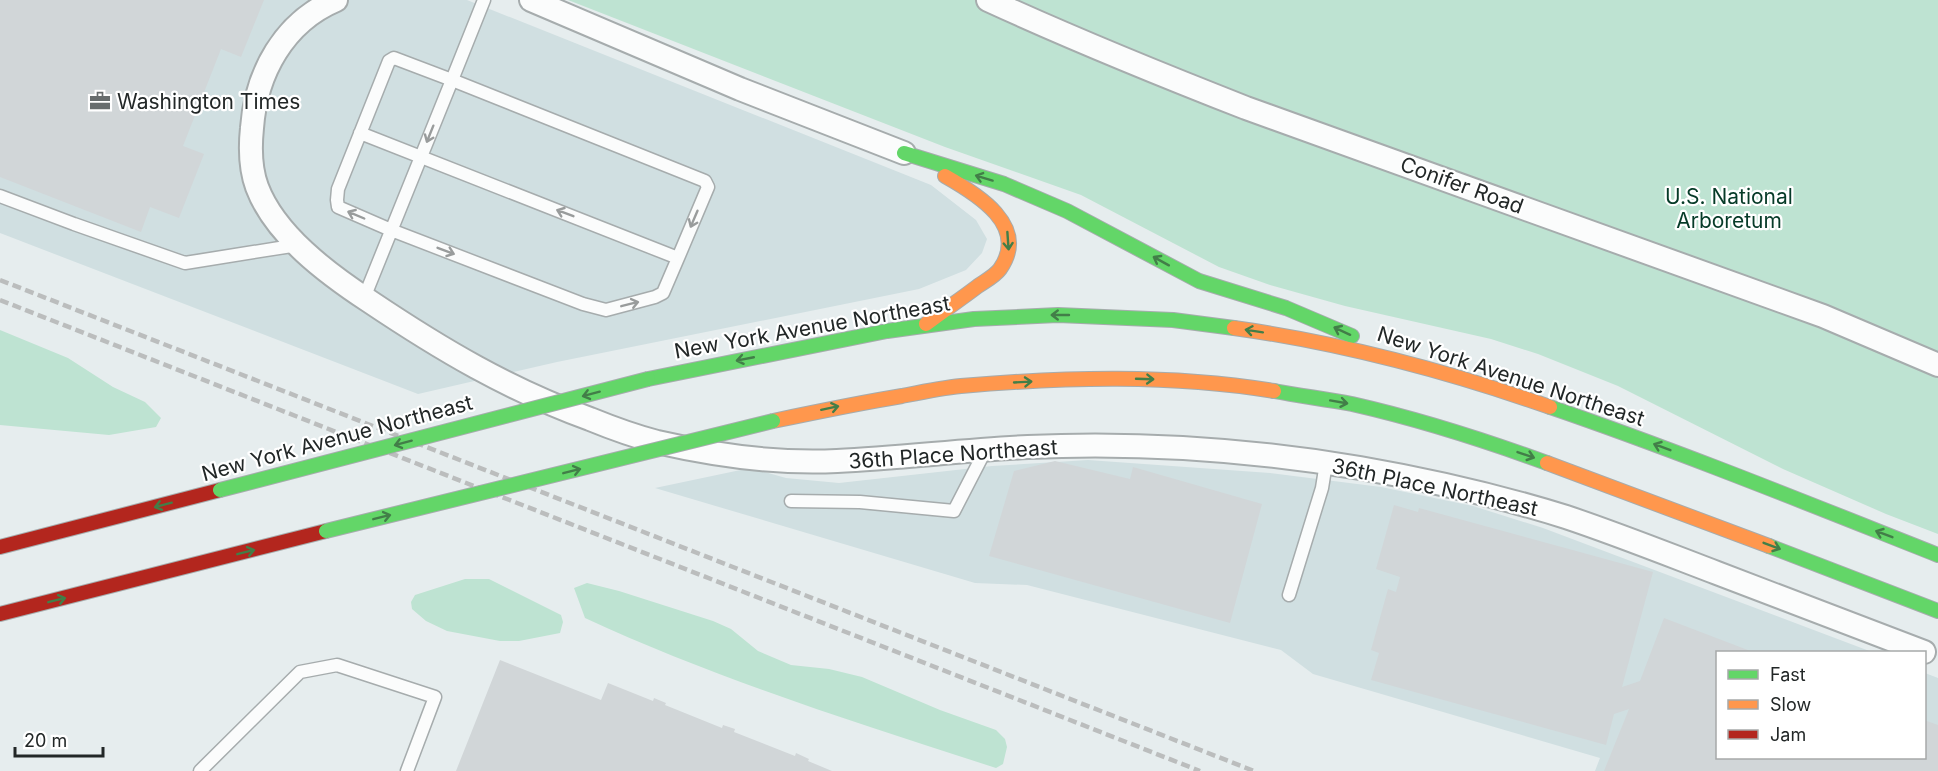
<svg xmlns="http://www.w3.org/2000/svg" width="1938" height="771" font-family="Inter,sans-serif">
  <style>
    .built { fill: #d0dfe1 }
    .green { fill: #bee3d2 }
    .building { fill: #d1d6d8 }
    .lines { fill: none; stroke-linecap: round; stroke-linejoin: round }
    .lane-casing { stroke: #a6acad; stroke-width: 15 }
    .street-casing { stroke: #a6acad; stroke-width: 26 }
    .fast-casing { stroke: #a6acad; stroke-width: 16 }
    .slow-casing { stroke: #a6acad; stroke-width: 16 }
    .jam-casing { stroke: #a6acad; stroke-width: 16 }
    .lane { stroke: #fbfcfc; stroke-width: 12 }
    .street { stroke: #fbfcfc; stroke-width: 22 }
    .fast { stroke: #63d668; stroke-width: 14 }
    .slow { stroke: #ff974d; stroke-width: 14 }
    .jam { stroke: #b3261e; stroke-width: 14 }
    .rail { stroke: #bbbdbd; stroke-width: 4.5; stroke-dasharray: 9 4.5; stroke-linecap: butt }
    .fast-bridge-casing { stroke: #a6acad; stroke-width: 16; stroke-linecap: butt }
    .fast-bridge { stroke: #63d668; stroke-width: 14 }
    .oneway { stroke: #999c9c }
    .oneway2 { stroke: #427e48 }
    .labels { text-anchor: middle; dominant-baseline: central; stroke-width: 4.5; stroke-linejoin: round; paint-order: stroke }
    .poi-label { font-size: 21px; fill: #222727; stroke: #fff; text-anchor: start }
    .street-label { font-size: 21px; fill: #222727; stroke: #fff }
    .park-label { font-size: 21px; fill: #063b28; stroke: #fff }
  </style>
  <rect width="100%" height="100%" fill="#e6edee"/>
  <path class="built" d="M 0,0 L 467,0 L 931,185 L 976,220 L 987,239 L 982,253 L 966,270 L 919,289 L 557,362 L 418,394 L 0,233 Z
    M 1088,460 L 1270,473 L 1381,487 L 1473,506 L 1543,528 L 1872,652 L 1718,652 L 1718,758 L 1924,758 L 1925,673 L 1938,678 L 1938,771 L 1595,771 L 1600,758 L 1313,674 L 1281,650 L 1027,585 L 975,583 L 655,488 L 750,468 L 786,478 L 839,483 L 992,466 Z"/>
  <path class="green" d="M 568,0 L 1938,0 L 1938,534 L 1886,514 L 1783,469 L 1618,386 L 1538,354 L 1491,339 L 1345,306 L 1270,285 L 1219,267 L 1081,195 L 945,147 Z
    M 0,330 L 68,358 L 113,387 L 145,402 L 161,418 L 156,427 L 109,435 L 0,425 Z
    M 465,579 L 489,579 L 561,615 L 563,622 L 560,633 L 519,641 L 500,641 L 447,631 L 426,621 L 412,609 L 411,602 L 415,595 Z
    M 587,583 L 619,591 L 713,621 L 731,629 L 758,651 L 791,665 L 829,669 L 862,677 L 940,710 L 996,730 L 1005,739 L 1007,747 L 1003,764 L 996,768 C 857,723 717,679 585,618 L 574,588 Z"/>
  <path class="building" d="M 0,0 L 264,0 L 241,57 L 221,49 L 183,146 L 204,154 L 179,218 L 150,207 L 141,232 L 0,177 Z
    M 1055,461 L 1130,479 L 1133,467 L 1262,504 L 1230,623 L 989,556 L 1014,471 Z
    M 1394,505 L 1418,512 L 1419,508 L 1653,572 L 1622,687 L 1640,681 L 1664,618 L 1753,652 L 1718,652 L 1718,758 L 1924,758 L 1924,720 L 1938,725 L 1938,771 L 1604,771 L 1629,709 L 1614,714 L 1606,745 L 1371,680 L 1379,653 L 1371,650 L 1388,589 L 1396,592 L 1400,577 L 1376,569 Z
    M 500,660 L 601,700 L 608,683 L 653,701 L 654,698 L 666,703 L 665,705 L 722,728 L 723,725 L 735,729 L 734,732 L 795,756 L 796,753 L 809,759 L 808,761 L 832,771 L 456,771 Z"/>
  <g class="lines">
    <defs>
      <path id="lane" d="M 484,0 L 452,80 L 705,181 L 708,187 L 678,258
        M 360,133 L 678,258 L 663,293 L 655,297 L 606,310 L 583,304 L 391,230 L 338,207 L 337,200 L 338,189 L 389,61 L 394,58 L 452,80 C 423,153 393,225 364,298
        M 0,196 L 74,224 L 185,263 L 298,245
        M 791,501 L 860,502 L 954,511 L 986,449
        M 1289,595 L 1322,488 L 1326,463
        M 200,771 L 300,672 L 337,665 L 435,697 L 407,771"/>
      <path id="street" d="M 336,0 C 284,22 256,73 252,128 C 250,147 250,168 257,187 C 275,235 328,274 369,301 C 442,350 508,389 590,419 C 612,428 634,436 657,442 C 714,455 779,464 837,461 C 901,458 964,450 1028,447 C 1137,442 1252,450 1360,468 C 1429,480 1499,496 1566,517 C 1617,534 1667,554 1717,573 C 1786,600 1855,626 1924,652
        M 531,0 L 740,89 L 904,153
        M 988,0 C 1073,39 1159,74 1246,108 L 1823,316 L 1938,365"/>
      <path id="fast" d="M 904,153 L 1004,184 L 1067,211 L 1199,281 L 1286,308 L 1352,336
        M 648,379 L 887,331 L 974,319 L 1058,315 L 1173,320 L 1234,328
        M 1274,391 C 1300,396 1326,399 1352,404 C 1418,419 1484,440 1547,463
        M 1550,407 C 1681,452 1809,504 1938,555
        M 1769,546 L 1938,611"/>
      <path id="slow" d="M 926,324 C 943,311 961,299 978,286 C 985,281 995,276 1000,269 C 1030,226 977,194 945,176
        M 1234,328 C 1342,343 1447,371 1550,407
        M 773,421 C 816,412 859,403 902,396 C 922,392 941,388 961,386 C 1065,377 1171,374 1274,391
        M 1547,463 L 1769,546"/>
      <path id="jam" d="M 0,547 L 220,490
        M 0,614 L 326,531"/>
    </defs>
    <use href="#lane" class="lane-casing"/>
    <use href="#street" class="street-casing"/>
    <use href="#fast" class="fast-casing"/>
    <use href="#slow" class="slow-casing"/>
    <use href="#jam" class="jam-casing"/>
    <use href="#lane" class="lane"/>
    <use href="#street" class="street"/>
    <use href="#fast" class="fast"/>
    <use href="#slow" class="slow"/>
    <use href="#jam" class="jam"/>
    <path class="rail" d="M 0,280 L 1254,771
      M 0,300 L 1200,771"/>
    <defs>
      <path id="fast-bridge" d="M 220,490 L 648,379
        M 326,531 L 773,421"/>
    </defs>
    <use href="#fast-bridge" class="fast-bridge-casing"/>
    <use href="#fast-bridge" class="fast-bridge"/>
  </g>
  <defs><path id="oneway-shaft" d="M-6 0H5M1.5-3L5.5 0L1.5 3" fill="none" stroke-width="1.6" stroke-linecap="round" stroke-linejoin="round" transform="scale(1.5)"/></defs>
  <g class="oneway">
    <use href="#oneway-shaft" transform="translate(430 134) rotate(112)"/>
    <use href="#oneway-shaft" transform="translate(565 213) rotate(-159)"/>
    <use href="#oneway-shaft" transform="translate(356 215) rotate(-157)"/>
    <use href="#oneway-shaft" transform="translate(694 219) rotate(113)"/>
    <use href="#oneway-shaft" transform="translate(446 251) rotate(21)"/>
    <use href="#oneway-shaft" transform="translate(630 304) rotate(-14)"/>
  </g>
  <g class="oneway2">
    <use href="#oneway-shaft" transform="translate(984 178) rotate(-163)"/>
    <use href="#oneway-shaft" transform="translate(1008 241) rotate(86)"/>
    <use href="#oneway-shaft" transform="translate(1161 261) rotate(-151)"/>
    <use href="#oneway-shaft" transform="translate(1060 315) rotate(180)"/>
    <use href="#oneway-shaft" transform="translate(1254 331) rotate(-171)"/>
    <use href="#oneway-shaft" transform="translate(1342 331) rotate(-155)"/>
    <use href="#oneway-shaft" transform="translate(745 359) rotate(169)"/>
    <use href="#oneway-shaft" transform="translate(1145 379) rotate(2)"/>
    <use href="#oneway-shaft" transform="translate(1023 382) rotate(-3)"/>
    <use href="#oneway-shaft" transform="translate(591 394) rotate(165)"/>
    <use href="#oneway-shaft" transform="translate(1339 402) rotate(10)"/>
    <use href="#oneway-shaft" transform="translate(830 408) rotate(-12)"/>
    <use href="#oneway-shaft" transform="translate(403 443) rotate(165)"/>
    <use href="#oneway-shaft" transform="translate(1662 447) rotate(-159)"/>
    <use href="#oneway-shaft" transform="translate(1526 455) rotate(19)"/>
    <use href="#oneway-shaft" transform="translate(572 471) rotate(-14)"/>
    <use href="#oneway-shaft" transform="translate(163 505) rotate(165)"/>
    <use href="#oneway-shaft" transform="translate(382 517) rotate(-14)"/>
    <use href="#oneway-shaft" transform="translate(1884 534) rotate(-159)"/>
    <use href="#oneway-shaft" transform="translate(1772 546) rotate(21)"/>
    <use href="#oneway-shaft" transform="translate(246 552) rotate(-14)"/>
    <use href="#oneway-shaft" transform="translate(57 600) rotate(-14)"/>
  </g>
  <defs>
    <symbol id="office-bare" viewBox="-9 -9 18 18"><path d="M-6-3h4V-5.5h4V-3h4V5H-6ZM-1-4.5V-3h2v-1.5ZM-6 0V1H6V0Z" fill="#676c6d" stroke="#fff" stroke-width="2.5" paint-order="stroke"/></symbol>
  </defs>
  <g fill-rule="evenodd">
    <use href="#office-bare" x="85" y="86" width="30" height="30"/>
  </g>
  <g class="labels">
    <g class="poi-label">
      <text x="117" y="101">Washington Times</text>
    </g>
    <g class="street-label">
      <text transform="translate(1462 185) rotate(20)">Conifer Road</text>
      <text transform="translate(812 327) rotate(-10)">New York Avenue Northeast</text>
      <text transform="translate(1511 376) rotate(18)">New York Avenue Northeast</text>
      <text transform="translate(337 438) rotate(-15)">New York Avenue Northeast</text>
      <text transform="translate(953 454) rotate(-4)">36th Place Northeast</text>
      <text transform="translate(1435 487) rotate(12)">36th Place Northeast</text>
    </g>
    <g class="park-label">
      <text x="1729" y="196">U.S. National<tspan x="1729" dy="24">Arboretum</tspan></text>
    </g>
  </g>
  <rect x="1716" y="651" width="210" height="108" fill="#ffffff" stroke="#a7a9a9" stroke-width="1.5"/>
  <rect x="1728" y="670" width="30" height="9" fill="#63d668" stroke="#a7a9a9" stroke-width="1.5"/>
  <text x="1770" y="681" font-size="18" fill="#222727">Fast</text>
  <rect x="1728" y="700" width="30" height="9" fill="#ff974d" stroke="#a7a9a9" stroke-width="1.5"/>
  <text x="1770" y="711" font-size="18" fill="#222727">Slow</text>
  <rect x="1728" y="730" width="30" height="9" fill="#b3261e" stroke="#a7a9a9" stroke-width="1.5"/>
  <text x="1770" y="741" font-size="18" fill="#222727">Jam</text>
  <path d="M15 747v9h88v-9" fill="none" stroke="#222727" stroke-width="3"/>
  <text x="24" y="747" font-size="18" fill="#222727" stroke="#ffffff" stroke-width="4.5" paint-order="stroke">20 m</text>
</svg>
